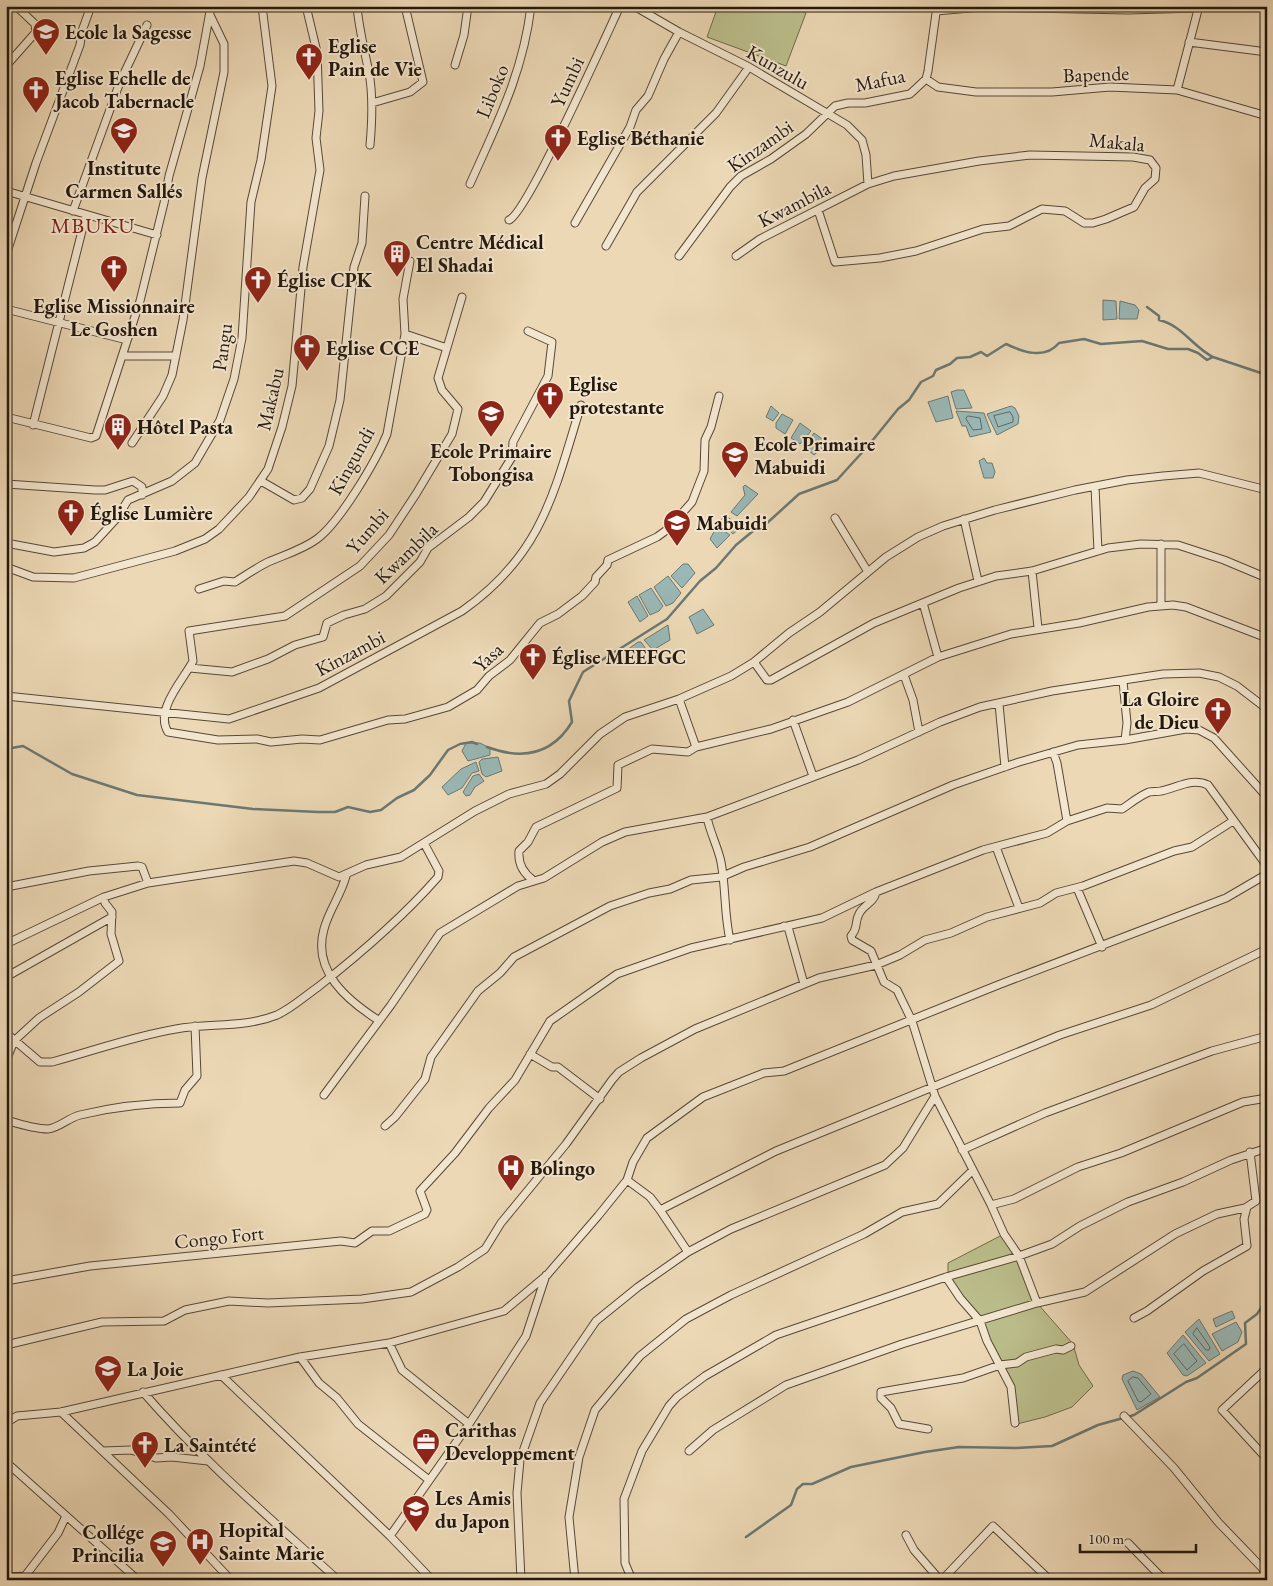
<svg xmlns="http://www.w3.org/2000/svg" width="1273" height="1586" font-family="'EB Garamond',serif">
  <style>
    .green { fill: #bbbe8b; stroke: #706b4c }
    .water { fill: #9ab8b6; stroke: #6b7873 }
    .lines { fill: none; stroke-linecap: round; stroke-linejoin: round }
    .shore { stroke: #5f6862; stroke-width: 1 }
    .stream { stroke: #6b7873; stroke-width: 2.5 }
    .street-casing { stroke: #564838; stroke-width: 9 }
    .street { stroke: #f3e6cf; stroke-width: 7 }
    .labels { text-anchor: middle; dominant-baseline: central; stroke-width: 4; stroke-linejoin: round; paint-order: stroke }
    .poi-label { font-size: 20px; font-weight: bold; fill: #24180e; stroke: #f3e6cf; text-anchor: start }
    .street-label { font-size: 20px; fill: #24180e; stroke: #f3e6cf }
    .quarter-label { font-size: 22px; letter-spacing: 1px; fill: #7a1f14; stroke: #f3e6cf }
  </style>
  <rect width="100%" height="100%" fill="#ecd8b5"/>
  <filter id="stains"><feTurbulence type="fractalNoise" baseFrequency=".004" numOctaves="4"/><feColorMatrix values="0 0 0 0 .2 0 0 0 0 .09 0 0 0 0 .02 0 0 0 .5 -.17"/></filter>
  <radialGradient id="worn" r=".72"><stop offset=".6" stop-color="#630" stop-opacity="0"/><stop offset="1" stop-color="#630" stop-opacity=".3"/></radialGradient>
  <path class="green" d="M 718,6 L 787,6 L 806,13 L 786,66 L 707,37 Z
    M 1004,1234 L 1019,1256 L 1037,1303 L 1073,1344 L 1079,1365 L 1093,1386 L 1072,1407 L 1045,1417 L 1017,1424 L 1014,1403 L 981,1321 L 948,1276 L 948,1263 Z"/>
  <path class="water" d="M 1103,300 L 1116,301 L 1117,319 L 1103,320 Z
    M 1120,301 L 1135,305 L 1139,310 L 1137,319 L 1119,319 Z
    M 957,390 L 964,390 L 972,408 L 956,409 L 951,392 Z
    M 948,396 L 953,418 L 936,422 L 928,402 Z
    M 771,406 L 779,413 L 773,421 L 766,417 Z
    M 1011,406 L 1015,408 L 1019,416 L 1018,424 L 997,435 L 987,414 Z
    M 956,411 L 984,413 L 991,432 L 970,437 L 966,426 L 962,426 Z
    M 782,414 L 793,420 L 785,434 L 776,428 L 776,423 Z
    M 800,423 L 811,431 L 800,444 L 791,438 Z
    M 814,433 L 825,441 L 824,446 L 814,455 L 804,447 Z
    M 984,458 L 987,463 L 992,463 L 995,472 L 993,478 L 984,478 L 979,461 Z
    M 745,485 L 758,494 L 737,516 L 731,512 L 745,495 L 743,487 Z
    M 725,514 L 740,528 L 733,534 L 720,522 Z
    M 717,526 L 730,535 L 717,548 L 710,539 Z
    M 683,564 L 688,564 L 695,573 L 682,588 L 671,576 Z
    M 668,576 L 681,593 L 673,603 L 666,606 L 654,587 Z
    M 651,588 L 663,606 L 659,611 L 650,615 L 639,595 Z
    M 637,596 L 648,616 L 640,622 L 628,602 Z
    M 703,609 L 714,625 L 697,634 L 689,617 Z
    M 668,625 L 670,640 L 653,650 L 644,640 Z
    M 638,642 L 641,642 L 648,652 L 635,661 L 627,650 Z
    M 466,743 L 480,743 L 490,748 L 490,755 L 468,761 L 462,751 Z
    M 498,757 L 502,771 L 486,777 L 482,774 L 479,762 L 482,759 Z
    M 476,762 L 479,771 L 472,773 L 462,788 L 448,795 L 442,787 L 461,769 Z
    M 479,774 L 484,781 L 475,787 L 470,795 L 466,796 L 463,792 L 473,776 Z
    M 1232,1311 L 1235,1318 L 1216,1327 L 1213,1319 Z
    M 1199,1319 L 1220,1354 L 1209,1361 L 1185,1332 Z
    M 1236,1322 L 1242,1332 L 1238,1342 L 1222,1351 L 1212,1334 Z
    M 1183,1335 L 1206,1363 L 1187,1376 L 1183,1375 L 1167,1353 Z
    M 1133,1371 L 1141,1374 L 1160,1397 L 1137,1410 L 1122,1379 L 1123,1375 Z"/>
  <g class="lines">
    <path class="shore" d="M 1010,412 L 1013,417 L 1013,422 L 998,427 L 994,416 Z
      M 968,416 L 980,418 L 982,429 L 973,430 L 966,419 Z
      M 1197,1328 L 1210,1347 L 1209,1350 L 1206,1350 L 1193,1334 Z
      M 1184,1344 L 1197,1361 L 1187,1370 L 1174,1354 Z
      M 1133,1377 L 1138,1378 L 1151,1394 L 1141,1402 L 1138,1401 L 1128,1381 Z"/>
    <path class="stream" d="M 1147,307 L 1159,316 L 1159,320 C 1182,325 1193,347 1213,357
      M 487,747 C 522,760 552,755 572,722 L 569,701 L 583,672 L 667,619 L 700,581 L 716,568 L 736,545 L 753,531 L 766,524 L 799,494 L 837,480 L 868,446 L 898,409 L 909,400 L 921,382 L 933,376 L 936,370 L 950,364 L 957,358 L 970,357 L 981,352 L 987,356 L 1006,344 C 1023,352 1045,360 1059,343 L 1084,339 L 1101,344 L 1142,341 L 1168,349 L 1188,349 L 1198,353 L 1207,360 L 1213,357 L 1267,375
      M 6,749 L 23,746 L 72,774 L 137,795 L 253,809 L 318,812 L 335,812 L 348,807 L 370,812 L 381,810 L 397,798 L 414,790 L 430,775 L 448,750 L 460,744 L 472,742 L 477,744
      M 746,1537 L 791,1505 L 797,1489 L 803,1484 L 812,1484 L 851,1467 L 925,1452 L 959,1447 L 1016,1448 L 1052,1446 L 1098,1425 L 1134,1415 L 1186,1382 L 1197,1378 L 1246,1344 L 1245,1323 L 1257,1314 L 1267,1299"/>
    <defs>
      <path id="street" d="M 357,6 C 359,31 366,55 370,79 C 373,101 372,123 370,145
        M 634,6 L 679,32 L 749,67 L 847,125 L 862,140 L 866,155 L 868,184
        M 936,11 L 982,7 L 1128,10 L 1198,8
        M 1189,42 L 1267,52
        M 455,65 L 464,35 L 468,6
        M 6,66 L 36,32 L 35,24 L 16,6
        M 926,79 L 938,87 L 976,92 L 1052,92 L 1110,87 L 1177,90 L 1267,116
        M 1177,90 L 1199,6
        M 372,103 L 410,92 L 423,82 L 405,6
        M 470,184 C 497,123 523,74 531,6
        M 6,191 L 157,235
        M 73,211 L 120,82 L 147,25
        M 509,220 C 527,213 606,36 620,6
        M 575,223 L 630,127 L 636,110 L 648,96 L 664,59 L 679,32
        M 606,246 L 637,192 L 716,113 L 749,67
        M 6,255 L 36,163 L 80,45 L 82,31 L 91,6
        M 679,256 L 730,187 L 741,176 L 771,159 L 806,134 L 835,106 L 848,103 L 865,103 L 910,94 L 926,79 L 928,71 L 937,6
        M 736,256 L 760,239 L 868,184 L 894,176 L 979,161 L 1030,155 L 1133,157 L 1150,160 L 1156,168 L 1155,179 L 1145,188 L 1134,207 L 1106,219 L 1093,223 L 1084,223 L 1065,211 L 1042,209 L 1009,226 L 983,229 L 916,251 L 880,258 L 835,262 L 818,210
        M 462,297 L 438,378 L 442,390 L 458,409 L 452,434 L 416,494 L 389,535 L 360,566 L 285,616 L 189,631 L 193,661 C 184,679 154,710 168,732 L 218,740 L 257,739 L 271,742 L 302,739 L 320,740 L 388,720 L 405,719 L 448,707 L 477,690 L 489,676 L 510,660 L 540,623 L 558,614 L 582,596 L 595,582 L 596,577 L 607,565 L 608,560 L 657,537 L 668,529 L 692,502 L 704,471 L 705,440 L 711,427 L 719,396
        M 6,309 L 127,340
        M 405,334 L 447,348
        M 123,356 L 176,356
        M 6,417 L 91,438 L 96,436 L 140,301 L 164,203 L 169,176 L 200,66 L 211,6
        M 33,425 L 86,215
        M 132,443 L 163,396 L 172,375 L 183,320 L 202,178 L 224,72 L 224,44 L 210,15
        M 261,481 L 294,500 L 302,498 L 310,489 L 329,446 L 340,400 L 354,267 L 362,243 L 365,196
        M 6,484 L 95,490 L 105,490 L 133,481 L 142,487 L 142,495
        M 1095,487 L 1098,551
        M 835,518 L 868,572
        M 964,519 L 978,581
        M 6,543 L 54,552 L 84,548 L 95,542 L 117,518 L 128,500 L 172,481 L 195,463 L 220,420 L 234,379 L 242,338 L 251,202 L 261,160 L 272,86 L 262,6
        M 6,567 L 33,577 L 74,578 L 175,551 L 205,539 L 219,529 L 249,497 L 268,469 L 282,427 L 292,386 L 303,267 L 320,170 L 316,138 L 319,111 L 317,52 L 306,6
        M 1032,571 L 1038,628
        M 199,589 L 224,581 L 235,582 C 246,575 256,568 268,562 C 284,555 302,550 317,539 C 340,522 376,461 387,434 L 405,334 L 403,299 L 410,261
        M 923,603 L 938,657
        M 1161,606 L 1161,544
        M 754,662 L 767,680 L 771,680 L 874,623 L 959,588 L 996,576 L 1032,571 L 1108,548 L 1141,544 L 1178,545 L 1224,560 L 1267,578
        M 190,668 L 232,672 L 268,659 L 295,645 L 323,637 L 327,623 L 344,615 L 365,609 L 386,596 L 420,562 L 428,548 L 469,517 L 484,502 L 512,457 L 513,442 L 548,376 L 552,342 L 528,331
        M 904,675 L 913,700 L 919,732
        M 1123,681 L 1127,723 L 1125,740
        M 6,696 L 229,719 L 319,688 L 462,611 C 542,555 554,493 581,405
        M 679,699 L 696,747
        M 999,704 L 1005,767
        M 793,720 L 813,776
        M 1053,752 L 1057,763 L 1067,821
        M 707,817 C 710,833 718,847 721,862 C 726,888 724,914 730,940
        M 996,847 L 1019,908
        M 346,876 C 341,895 329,910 324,929 C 312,971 347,1000 378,1020
        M 533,880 C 523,873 518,863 519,851 L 528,842 L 536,827 L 617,788 L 618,765 L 652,749 L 688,752 L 696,747 L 771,729 L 848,702 L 938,657 L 1011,634 L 1079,623 L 1148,607 L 1173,605 L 1186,607 L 1267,638
        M 6,887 L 89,871 L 138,866 L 142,867 L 148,883
        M 1077,888 L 1102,947
        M 876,892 C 874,903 863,905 859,914 C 854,923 859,927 851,936 L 852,940 L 871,951 L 884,982 L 897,990 L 912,1021 L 935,1096 L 991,1205 L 1004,1234 L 1019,1256 L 1037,1303
        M 784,926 L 788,927 L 804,984
        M 6,944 L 104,897 L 148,883 L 294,861 L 307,863 L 339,877 L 366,865 L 401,857 L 475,811 L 509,794 L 546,784 L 560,774 L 600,734 L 625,717 L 679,699 L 731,676 L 754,662 L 789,633 L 820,612 L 886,557 L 918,537 L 943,526 L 995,510 L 1075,490 L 1127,480 L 1163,476 L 1199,473 L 1267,490
        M 6,977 L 112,917
        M 6,1033 L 40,1062 L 52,1062 C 93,1051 134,1036 176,1029 C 210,1023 245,1028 277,1015 C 292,1008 305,996 318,987 C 360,954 403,917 438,877 L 439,871 L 424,843
        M 530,1054 L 552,1067 L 558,1067 L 600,1099
        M 6,1061 L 14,1041 L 39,1018 L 79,992 L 119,961 L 111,934 L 112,912 L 105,903 L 104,897
        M 324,1095 L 391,1005 L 440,933 L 518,886 L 544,878 L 602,842 L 625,832 L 707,817 L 858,760 L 940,722 L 980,707 L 1052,691 L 1163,674 L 1199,673 L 1219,677 L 1237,686 L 1267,709
        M 6,1120 C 19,1124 34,1129 48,1129 C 59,1128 68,1118 80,1115 C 113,1107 145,1103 180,1103 L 185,1090 L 197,1076 L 195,1026
        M 385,1126 L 395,1117 L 425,1079 L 431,1057 L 478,991 L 500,973 L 514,957 L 610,906 L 649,893 L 670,889 L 691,880 L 721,877 L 744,867 L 810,847 L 953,785 L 1019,762 L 1078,745 L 1125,740 L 1186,729 L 1199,730 L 1214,738 L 1267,797
        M 962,1150 L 1045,1113 L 1142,1077 L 1212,1051 L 1267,1036
        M 627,1180 L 650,1197 L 660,1210 L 776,1151 L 1060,1035 L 1151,1005 L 1267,949
        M 991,1205 L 1014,1199 L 1078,1167 L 1121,1153 L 1243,1102 L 1267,1098
        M 660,1210 L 688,1252
        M 946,1277 L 960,1298 L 980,1321 L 987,1341 L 1011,1387 L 1015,1423
        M 6,1281 L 90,1266 L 341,1241 L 355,1243 L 372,1231 L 389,1231 L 425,1214 L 427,1210 L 420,1191 L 455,1153 L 489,1108 L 515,1080 L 550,1021 L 617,974 L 691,948 L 822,918 L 876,892 L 983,850 L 1047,833 L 1067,821 L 1107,808 L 1122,809 C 1131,803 1139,796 1149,792 C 1153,791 1157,792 1161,791 C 1177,788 1192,777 1208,785 L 1267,866
        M 1134,1318 L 1147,1311 L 1203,1271 L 1247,1246 L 1244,1219 L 1247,1207
        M 389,1343 L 402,1370 L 469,1424
        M 6,1345 L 102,1322 L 164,1321 L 185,1310 L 229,1301 L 268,1303 L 362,1299 L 411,1292 L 458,1267 L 485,1249 L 501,1223 L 566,1144 L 612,1080 L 619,1072 L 641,1058 L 695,1029 L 819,978 L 876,965 L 900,955 L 925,940 L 951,933 L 987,917 L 1040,903 L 1056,893 L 1083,886 L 1174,851 L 1192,847 L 1233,821
        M 300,1357 L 319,1383 L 337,1398 L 358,1424 L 429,1480
        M 1267,1368 L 1222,1410 L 1267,1459
        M 221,1375 L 390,1536 L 432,1580
        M 143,1392 C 202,1460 271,1519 338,1580
        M 61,1412 L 169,1514 L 231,1580
        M 1124,1416 L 1174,1468 L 1218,1522 L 1267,1573
        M 6,1423 L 17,1416 L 61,1412 L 300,1357 L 389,1343 L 504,1311 L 547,1275 L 598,1216 L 627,1180 L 633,1162 L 647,1138 L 703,1097 L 764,1073 L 784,1071 L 998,985 L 1226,898 L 1267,874
        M 928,1429 L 899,1424 L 891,1408 L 881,1398 L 881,1392 L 963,1378 L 1000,1365 L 1017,1363 L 1026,1357 L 1056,1349 L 1063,1350 L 1071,1346
        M 103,1451 L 131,1450 L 156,1458 L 172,1457 L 208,1461
        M 689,1451 L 713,1430 L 786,1385 L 902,1344 L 1037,1303 L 1085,1292 L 1175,1234 L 1217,1214 L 1245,1208 L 1256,1201 L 1250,1152
        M 6,1462 L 138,1580
        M 906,1535 L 914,1550 L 940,1580
        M 390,1536 L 469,1424 L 526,1336 L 546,1275
        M 1128,1543 L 1164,1580
        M 6,1575 L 11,1577 L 26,1576
        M 22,1580 L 58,1533 L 66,1516
        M 521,1580 L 517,1493 L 520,1460 L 540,1403 L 596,1321 L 638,1287 L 688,1252 L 731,1229 L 885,1165 L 903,1148 L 935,1096
        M 575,1580 L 569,1517 L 579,1457 L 595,1410 L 640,1356 L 686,1319 L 731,1295 L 864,1234 L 902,1212 L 938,1204 L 973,1170
        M 632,1580 L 625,1563 L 624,1499 L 642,1451 L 669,1406 L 677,1397 L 705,1376 L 776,1335 L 946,1277 L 1019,1256 L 1052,1244 L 1080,1226 L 1128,1202 L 1183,1182 L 1231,1160 L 1267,1148
        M 942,1580 L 993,1526 L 1050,1580"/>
    </defs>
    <use href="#street" class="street-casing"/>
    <use href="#street" class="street"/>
  </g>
  <defs>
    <symbol id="school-pin" viewBox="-11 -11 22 30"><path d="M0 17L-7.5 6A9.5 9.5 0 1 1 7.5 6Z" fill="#8f2418" stroke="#f3e6cf"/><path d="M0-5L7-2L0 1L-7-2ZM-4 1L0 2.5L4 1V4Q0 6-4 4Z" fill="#fff"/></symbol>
    <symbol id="church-pin" viewBox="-11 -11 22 30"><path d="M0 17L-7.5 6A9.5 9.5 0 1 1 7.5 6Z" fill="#8f2418" stroke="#f3e6cf"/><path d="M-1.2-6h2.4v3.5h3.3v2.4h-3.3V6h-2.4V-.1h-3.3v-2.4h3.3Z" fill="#fff"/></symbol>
    <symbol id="building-pin" viewBox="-11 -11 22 30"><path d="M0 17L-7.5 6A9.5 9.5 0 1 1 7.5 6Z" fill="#8f2418" stroke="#f3e6cf"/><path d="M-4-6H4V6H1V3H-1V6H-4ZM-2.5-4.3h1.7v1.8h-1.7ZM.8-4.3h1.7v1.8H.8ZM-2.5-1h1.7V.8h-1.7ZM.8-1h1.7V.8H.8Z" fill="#fff"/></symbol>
    <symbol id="hospital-pin" viewBox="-11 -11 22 30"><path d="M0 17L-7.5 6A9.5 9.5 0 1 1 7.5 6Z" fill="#8f2418" stroke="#f3e6cf"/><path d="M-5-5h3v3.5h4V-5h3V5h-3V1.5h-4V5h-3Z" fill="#fff"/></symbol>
    <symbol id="office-pin" viewBox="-11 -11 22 30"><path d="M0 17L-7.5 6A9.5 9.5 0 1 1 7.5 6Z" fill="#8f2418" stroke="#f3e6cf"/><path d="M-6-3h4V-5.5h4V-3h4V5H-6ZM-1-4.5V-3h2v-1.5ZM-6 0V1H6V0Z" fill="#fff"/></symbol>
    <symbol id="university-pin" viewBox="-11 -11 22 30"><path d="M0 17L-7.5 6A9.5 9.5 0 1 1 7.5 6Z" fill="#8f2418" stroke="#f3e6cf"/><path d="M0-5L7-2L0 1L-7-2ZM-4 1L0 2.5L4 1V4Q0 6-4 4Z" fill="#fff"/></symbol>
  </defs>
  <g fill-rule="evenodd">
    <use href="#school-pin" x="30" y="16" width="32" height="43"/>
    <use href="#church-pin" x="293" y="41" width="32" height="43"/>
    <use href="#church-pin" x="20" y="74" width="32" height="43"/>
    <use href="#school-pin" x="108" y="115" width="32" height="43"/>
    <use href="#church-pin" x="542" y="122" width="32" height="43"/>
    <use href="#building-pin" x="381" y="238" width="32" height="43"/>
    <use href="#church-pin" x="98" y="253" width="32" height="43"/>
    <use href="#church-pin" x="242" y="264" width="32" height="43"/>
    <use href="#church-pin" x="291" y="332" width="32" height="43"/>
    <use href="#church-pin" x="534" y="380" width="32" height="43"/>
    <use href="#school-pin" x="475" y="398" width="32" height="43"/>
    <use href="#building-pin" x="102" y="411" width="32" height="43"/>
    <use href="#school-pin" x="719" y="439" width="32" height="43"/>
    <use href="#church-pin" x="55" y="497" width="32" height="43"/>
    <use href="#school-pin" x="661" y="507" width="32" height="43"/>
    <use href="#church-pin" x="517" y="641" width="32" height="43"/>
    <use href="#church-pin" x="1202" y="695" width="32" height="43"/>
    <use href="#hospital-pin" x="495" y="1152" width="32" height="43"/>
    <use href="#school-pin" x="92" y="1353" width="32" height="43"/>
    <use href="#office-pin" x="410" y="1426" width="32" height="43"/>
    <use href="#church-pin" x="129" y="1429" width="32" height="43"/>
    <use href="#university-pin" x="400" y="1493" width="32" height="43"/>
    <use href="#hospital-pin" x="184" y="1526" width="32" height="43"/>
    <use href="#school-pin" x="147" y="1528" width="32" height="43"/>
  </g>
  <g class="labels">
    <g class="poi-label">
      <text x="65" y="32">Ecole la Sagesse</text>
      <text x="328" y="46">Eglise<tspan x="328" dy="23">Pain de Vie</tspan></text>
      <text x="55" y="78">Eglise Echelle de<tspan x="55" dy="23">Jacob Tabernacle</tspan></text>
      <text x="577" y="138">Eglise Béthanie</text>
      <text x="124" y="168" text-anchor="middle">Institute<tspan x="124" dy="23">Carmen Sallés</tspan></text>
      <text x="416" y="242">Centre Médical<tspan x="416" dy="23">El Shadai</tspan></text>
      <text x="277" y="280">Église CPK</text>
      <text x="114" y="306" text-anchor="middle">Eglise Missionnaire<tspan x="114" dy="23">Le Goshen</tspan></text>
      <text x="326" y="348">Eglise CCE</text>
      <text x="569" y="384">Eglise<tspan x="569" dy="23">protestante</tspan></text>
      <text x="137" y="427">Hôtel Pasta</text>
      <text x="754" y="444">Ecole Primaire<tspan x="754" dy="23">Mabuidi</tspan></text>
      <text x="491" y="451" text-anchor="middle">Ecole Primaire<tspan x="491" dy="23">Tobongisa</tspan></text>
      <text x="90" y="513">Église Lumière</text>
      <text x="696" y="523">Mabuidi</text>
      <text x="552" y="657">Église MEEFGC</text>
      <text x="1199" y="699" text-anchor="end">La Gloire<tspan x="1199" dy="23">de Dieu</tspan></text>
      <text x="530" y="1168">Bolingo</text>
      <text x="127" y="1369">La Joie</text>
      <text x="445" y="1430">Carithas<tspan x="445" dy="23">Developpement</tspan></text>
      <text x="164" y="1445">La Saintété</text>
      <text x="435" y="1498">Les Amis<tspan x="435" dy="23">du Japon</tspan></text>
      <text x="219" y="1530">Hopital<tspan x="219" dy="23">Sainte Marie</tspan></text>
      <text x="144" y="1532" text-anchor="end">Collége<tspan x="144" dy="23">Princilia</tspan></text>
    </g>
    <g class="street-label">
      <text transform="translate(778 67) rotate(30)">Kunzulu</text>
      <text transform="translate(1096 74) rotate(-2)">Bapende</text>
      <text transform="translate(880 80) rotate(-12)">Mafua</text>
      <text transform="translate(567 82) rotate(-65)">Yumbi</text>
      <text transform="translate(492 91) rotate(-68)">Liboko</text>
      <text transform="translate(1117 142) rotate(5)">Makala</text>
      <text transform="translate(760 146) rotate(-35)">Kinzambi</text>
      <text transform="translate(794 204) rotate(-27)">Kwambila</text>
      <text transform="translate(222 347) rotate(-82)">Pangu</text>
      <text transform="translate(270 399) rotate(-77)">Makabu</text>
      <text transform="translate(351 461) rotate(-61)">Kingundi</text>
      <text transform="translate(367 531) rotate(-49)">Yumbi</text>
      <text transform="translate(406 553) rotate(-44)">Kwambila</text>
      <text transform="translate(350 653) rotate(-28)">Kinzambi</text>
      <text transform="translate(488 657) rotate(-43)">Yasa</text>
      <text transform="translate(219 1237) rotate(-6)">Congo Fort</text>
    </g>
    <g class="quarter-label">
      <text x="93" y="225">MBUKU</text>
    </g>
  </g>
  <rect width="1273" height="1586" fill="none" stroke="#ecd8b5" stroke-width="25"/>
  <rect x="8" y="8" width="1258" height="1571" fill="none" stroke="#24180e" stroke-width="2.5"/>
  <rect x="12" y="12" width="1248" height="1561" fill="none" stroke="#24180e"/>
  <path d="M1080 1544v8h116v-8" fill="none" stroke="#24180e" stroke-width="2.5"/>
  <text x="1088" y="1544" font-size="15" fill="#24180e" stroke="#f3e6cf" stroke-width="4" paint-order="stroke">100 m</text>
  <rect width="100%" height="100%" filter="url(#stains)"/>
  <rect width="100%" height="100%" fill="url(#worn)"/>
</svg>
